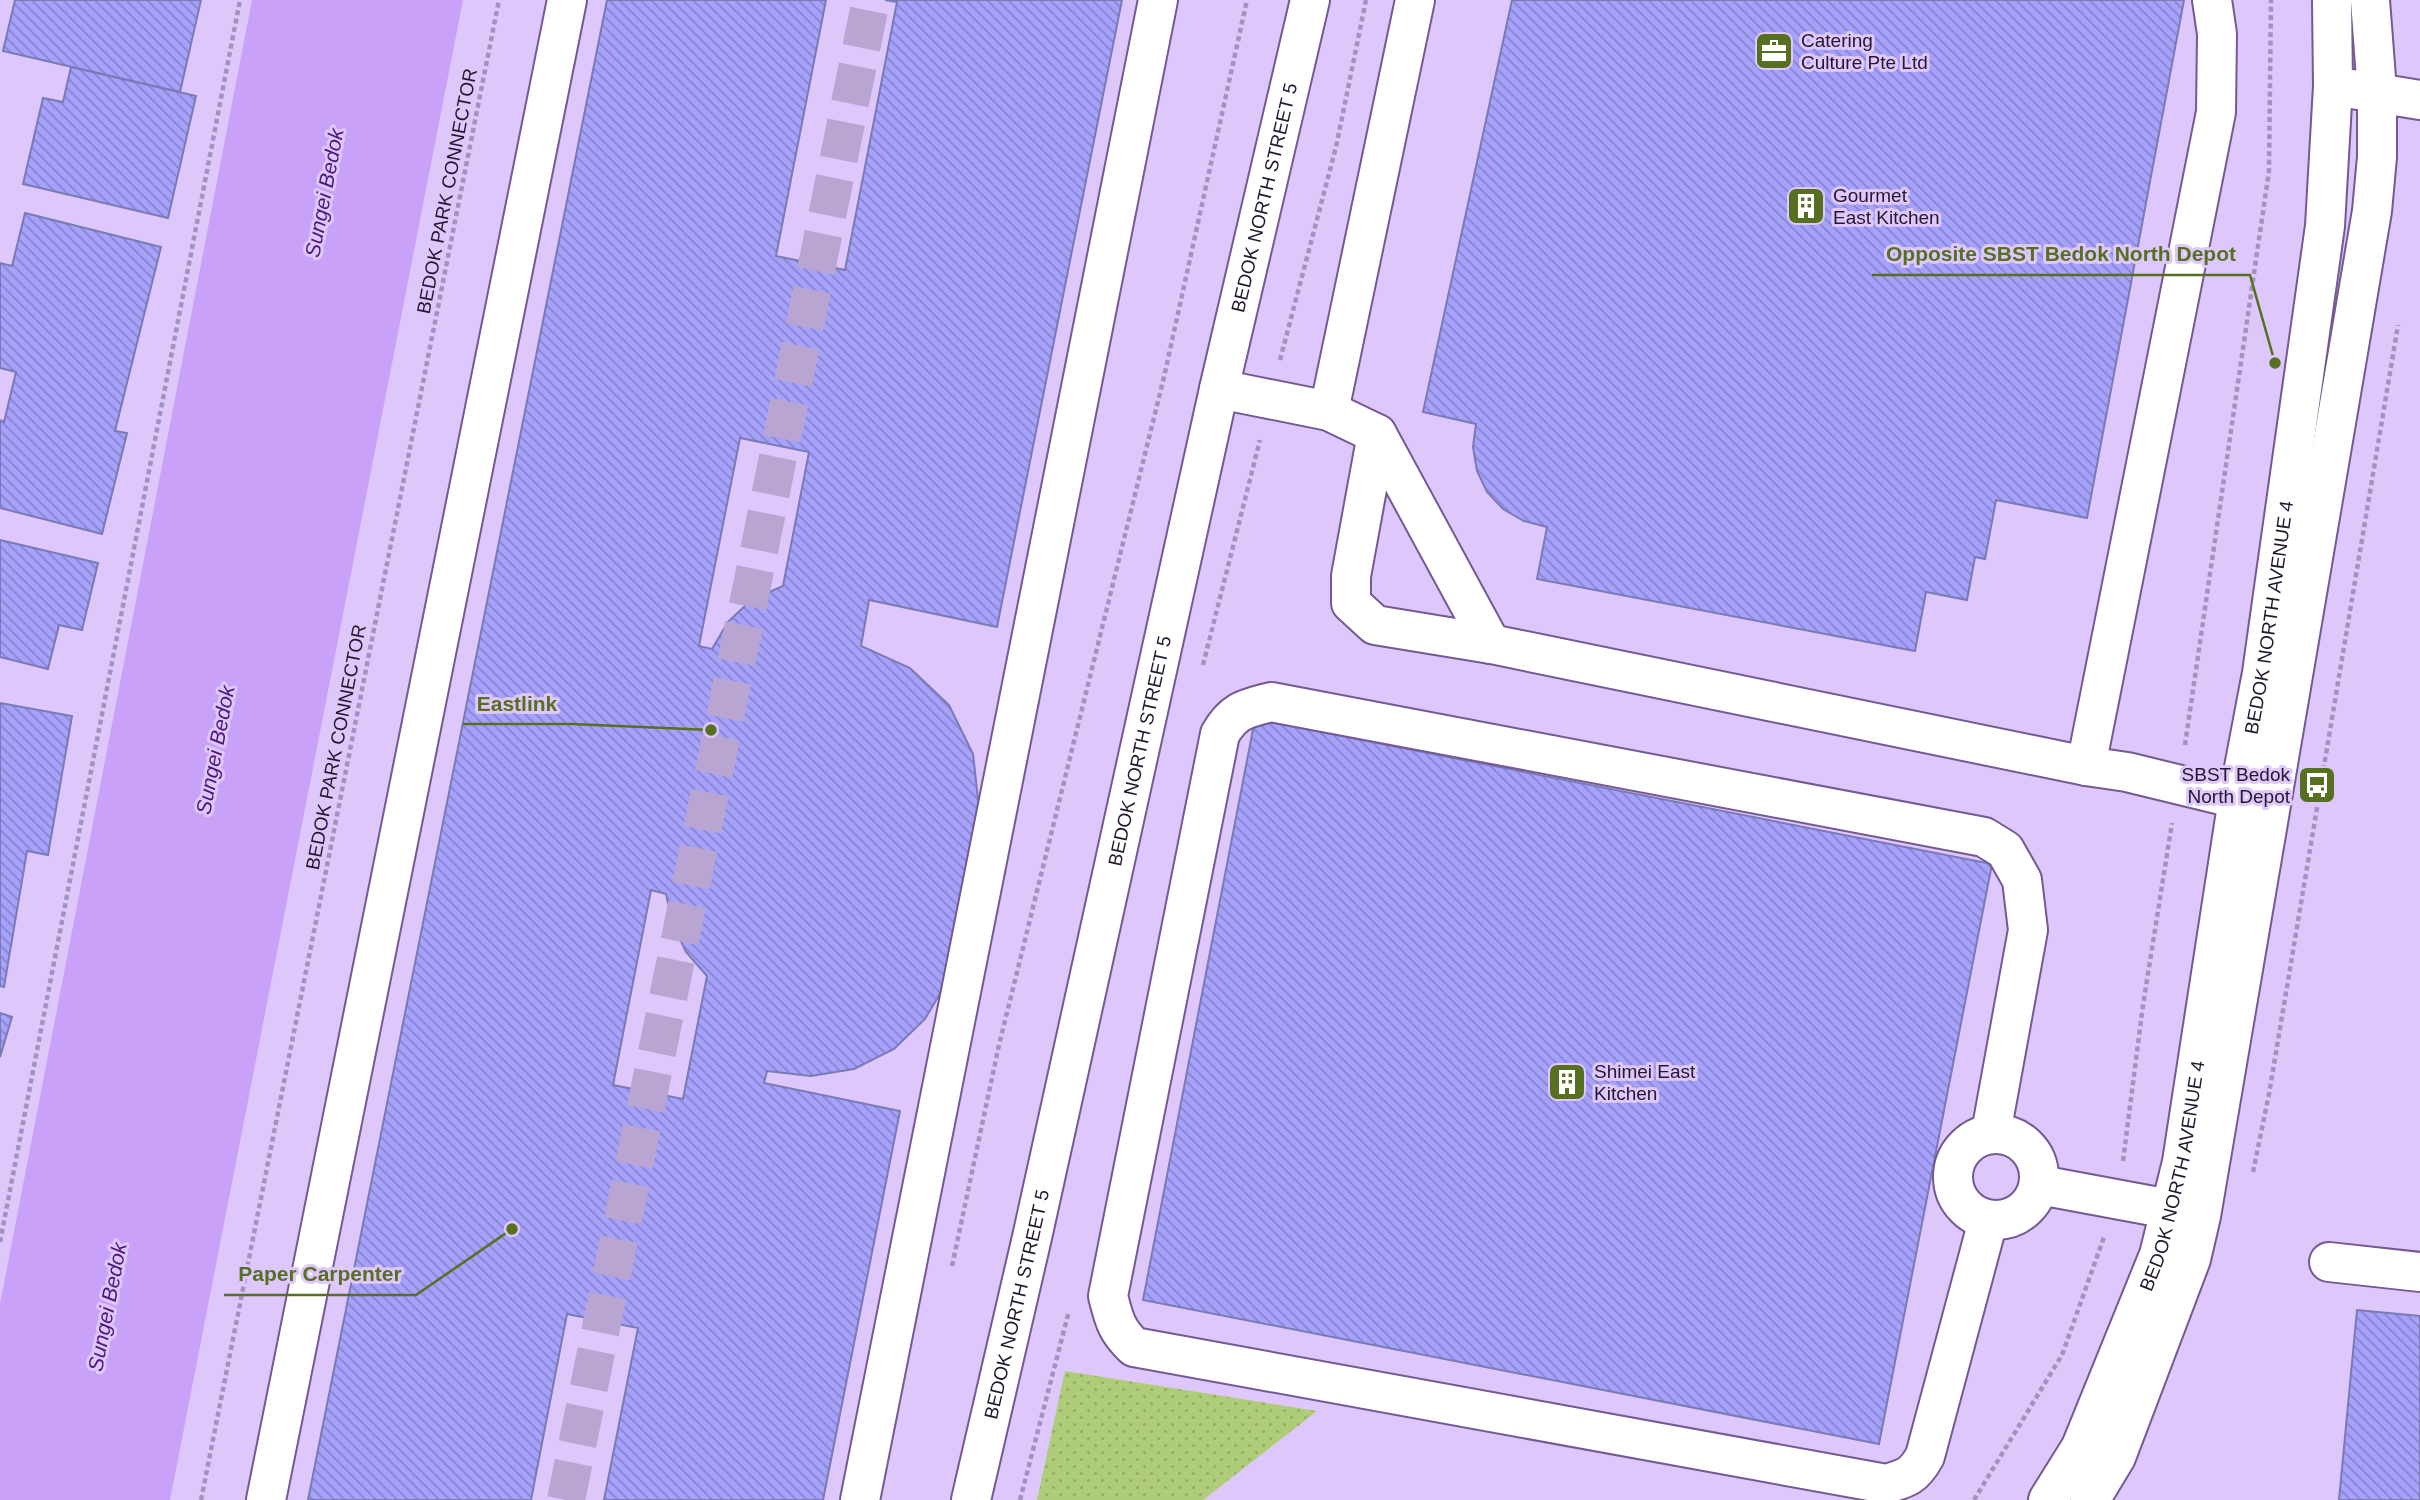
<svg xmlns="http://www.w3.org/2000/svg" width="2420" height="1500" font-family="Helvetica,sans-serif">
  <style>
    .grass { fill: url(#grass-dots) }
    .water { fill: #caa1f8 }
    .building { fill: url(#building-back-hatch); stroke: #7b79b6; stroke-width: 2; fill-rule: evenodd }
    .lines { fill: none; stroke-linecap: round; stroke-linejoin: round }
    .minor-tunnel { stroke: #b9a5d2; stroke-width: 38; stroke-dasharray: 38 19; stroke-linecap: butt }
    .minor-casing { stroke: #745992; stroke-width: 42 }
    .path { stroke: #a492bc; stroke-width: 4.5; stroke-dasharray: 5 3.5; stroke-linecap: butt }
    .minor { stroke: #fff; stroke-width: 38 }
    .labels { text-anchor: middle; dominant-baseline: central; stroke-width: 6; stroke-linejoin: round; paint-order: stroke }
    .poi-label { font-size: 19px; fill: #23182f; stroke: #dec8fb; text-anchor: start }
    .street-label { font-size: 19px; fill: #23182f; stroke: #dec8fb }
    .water-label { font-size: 21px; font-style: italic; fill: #4e157a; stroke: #dec8fb }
    .leader { fill: none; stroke: #576f21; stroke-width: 2.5 }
    .callout-dot { fill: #576f21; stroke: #dec8fb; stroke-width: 2.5 }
    .callout-label { font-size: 21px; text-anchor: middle; font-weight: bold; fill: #576f21; stroke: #dec8fb; stroke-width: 6; stroke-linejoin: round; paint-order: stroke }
  </style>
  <defs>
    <pattern id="grass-dots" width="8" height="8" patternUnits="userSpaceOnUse" patternTransform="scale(1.75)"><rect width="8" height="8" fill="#afcd78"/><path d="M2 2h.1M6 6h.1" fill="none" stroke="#96af68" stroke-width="1.8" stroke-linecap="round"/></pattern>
    <pattern id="building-back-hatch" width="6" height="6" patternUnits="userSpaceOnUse" patternTransform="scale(1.75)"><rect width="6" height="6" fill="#a6a2fc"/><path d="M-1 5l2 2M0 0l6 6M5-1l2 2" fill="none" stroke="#8783cc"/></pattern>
  </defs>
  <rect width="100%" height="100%" fill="#dec8fb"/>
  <path class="grass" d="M 1065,1371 L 1317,1411 L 1203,1500 L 1037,1500 Z"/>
  <path class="water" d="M 252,0 L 463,0 L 170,1500 L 0,1500 L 0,1304 Z"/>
  <path class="building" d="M 15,0 L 201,0 L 180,92 L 3,51 Z
    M 607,0 L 826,0 L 776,256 L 845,270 L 897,2 L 885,0 L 1122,0 L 997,627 L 869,600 L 861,646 L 910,668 L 949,705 L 973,754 L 979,808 L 948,980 L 925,1019 L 894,1049 L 854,1069 L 811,1076 L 767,1071 L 764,1083 L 900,1111 L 823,1500 L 604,1500 L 638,1328 L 567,1314 L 531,1500 L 308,1500 ZM 740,438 L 809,452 L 783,586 L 751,600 L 728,622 L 712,649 L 699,646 ZM 651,890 L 666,894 L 673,924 L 686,952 L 707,976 L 683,1099 L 613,1085 Z
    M 1512,0 L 2184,0 L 2087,518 L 1996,500 L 1985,559 L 1975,557 L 1967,600 L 1926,592 L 1915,651 L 1537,579 L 1547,527 L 1524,521 L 1503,509 L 1487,492 L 1477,471 L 1473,447 L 1476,424 L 1423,412 Z
    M 71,67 L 196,96 L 168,218 L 23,184 L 43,98 L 63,102 Z
    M 25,213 L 161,247 L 115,431 L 127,433 L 102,534 L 0,508 L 0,420 L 4,422 L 16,372 L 0,368 L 0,263 L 12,266 Z
    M 0,540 L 98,563 L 82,630 L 59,625 L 48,669 L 0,657 Z
    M 0,703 L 72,716 L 48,855 L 27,851 L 4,987 L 0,986 Z
    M 1255,719 L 1992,864 L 1879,1444 L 1143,1300 Z
    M 0,1013 L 12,1017 L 0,1057 Z
    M 2357,1310 L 2420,1316 L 2420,1500 L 2339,1500 Z"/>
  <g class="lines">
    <path class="minor-tunnel" d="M 566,1500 L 871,0"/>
    <defs>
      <g id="minor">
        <path d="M 2352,89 L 2420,100"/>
        <path d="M 1219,389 L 1329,411 L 1377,434 L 1491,644"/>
        <path d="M 1329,411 L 1415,0"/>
        <path d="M 1377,434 L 1351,576 L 1351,603 L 1375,625 L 1491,644 L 2086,766 L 2127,772 L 2238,799"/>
        <path d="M 2086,766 L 2216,112 L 2217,34 L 2212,0"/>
        <circle cx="1996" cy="1177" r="43"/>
        <path d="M 2040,1185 L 2196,1214"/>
        <path d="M 1988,1221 L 1925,1456 C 1914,1476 1907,1478 1886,1484 L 1134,1347 C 1116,1330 1114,1319 1108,1296 L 1220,734 C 1234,710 1245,709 1271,702 L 1984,837 L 2005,850 L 2022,880 L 2028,930 L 1991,1133"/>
        <path d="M 2329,1262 L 2420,1272"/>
        <path d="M 266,1500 L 567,0"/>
        <path d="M 860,1500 L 1158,0"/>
        <path id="s1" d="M 971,1500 L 1033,1233 L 1219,389 L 1310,0"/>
        <path id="s2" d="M 2048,1500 L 2081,1447 L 2159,1255 L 2182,1162 L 2238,799 L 2262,673 L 2325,226 L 2333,86 L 2332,0"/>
        <path d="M 2090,1500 L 2116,1457 L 2191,1259 L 2201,1216 L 2372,211 L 2377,157 L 2377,91 L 2370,0"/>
      </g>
    </defs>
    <use href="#minor" class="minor-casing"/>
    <path class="path" d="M 1280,360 L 1336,147 L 1366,0
      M 1203,665 L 1260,440
      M 2185,745 L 2269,171 L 2271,0
      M 2123,1161 L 2143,1005 L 2172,823
      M 2253,1172 L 2269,1094 L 2398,325
      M 0,1242 L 240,0
      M 952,1266 L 999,1045 L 1164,377 L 1247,0
      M 201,1500 L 499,0
      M 1020,1500 L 1069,1311
      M 1974,1500 L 2062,1355 L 2104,1237"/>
    <use href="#minor" class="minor"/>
  </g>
  <defs>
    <symbol id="office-square" viewBox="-11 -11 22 22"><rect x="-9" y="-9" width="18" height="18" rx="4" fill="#576f21" stroke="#dec8fb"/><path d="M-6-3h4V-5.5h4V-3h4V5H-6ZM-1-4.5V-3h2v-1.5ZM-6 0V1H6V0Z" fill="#fff"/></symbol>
    <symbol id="building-square" viewBox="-11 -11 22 22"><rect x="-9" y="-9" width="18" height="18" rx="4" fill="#576f21" stroke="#dec8fb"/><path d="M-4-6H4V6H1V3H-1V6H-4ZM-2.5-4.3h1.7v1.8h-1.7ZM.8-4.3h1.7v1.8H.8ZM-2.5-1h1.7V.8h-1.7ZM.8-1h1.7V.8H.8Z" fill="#fff"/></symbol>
    <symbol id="bus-square" viewBox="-11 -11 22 22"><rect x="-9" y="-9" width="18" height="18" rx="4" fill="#576f21" stroke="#dec8fb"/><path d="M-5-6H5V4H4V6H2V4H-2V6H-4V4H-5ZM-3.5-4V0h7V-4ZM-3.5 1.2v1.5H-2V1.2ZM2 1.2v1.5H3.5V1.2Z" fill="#fff"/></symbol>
  </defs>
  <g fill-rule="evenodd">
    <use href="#office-square" x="1752" y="29" width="44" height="44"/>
    <use href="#building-square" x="1784" y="184" width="44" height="44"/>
    <use href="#bus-square" x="2295" y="763" width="44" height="44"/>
    <use href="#building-square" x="1545" y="1060" width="44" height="44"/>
  </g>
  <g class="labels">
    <g class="poi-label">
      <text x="1801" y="40">Catering<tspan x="1801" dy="22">Culture Pte Ltd</tspan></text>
      <text x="1833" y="195">Gourmet<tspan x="1833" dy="22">East Kitchen</tspan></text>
      <text x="2290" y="774" text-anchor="end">SBST Bedok<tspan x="2290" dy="22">North Depot</tspan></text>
      <text x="1594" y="1071">Shimei East<tspan x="1594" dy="22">Kitchen</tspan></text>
    </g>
    <g class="street-label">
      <text transform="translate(447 191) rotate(-79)">BEDOK PARK CONNECTOR</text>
      <text stroke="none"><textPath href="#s1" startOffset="1335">BEDOK NORTH STREET 5</textPath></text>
      <text stroke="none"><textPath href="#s2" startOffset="917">BEDOK NORTH AVENUE 4</textPath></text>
      <text transform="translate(336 747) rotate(-79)">BEDOK PARK CONNECTOR</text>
      <text stroke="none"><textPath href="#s1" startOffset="768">BEDOK NORTH STREET 5</textPath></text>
      <text stroke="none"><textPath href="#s2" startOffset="350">BEDOK NORTH AVENUE 4</textPath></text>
      <text stroke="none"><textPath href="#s1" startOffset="201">BEDOK NORTH STREET 5</textPath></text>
    </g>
    <g class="water-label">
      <text transform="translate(324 193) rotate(-79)">Sungei Bedok</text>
      <text transform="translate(215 750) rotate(-79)">Sungei Bedok</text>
      <text transform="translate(107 1307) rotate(-79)">Sungei Bedok</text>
    </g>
  </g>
  <path class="leader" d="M2275 363L2250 275H1872M711 730L572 724H463M512 1229L416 1295H224"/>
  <g class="callout-dot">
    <circle cx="2275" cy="363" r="7"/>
    <circle cx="711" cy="730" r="7"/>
    <circle cx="512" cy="1229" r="7"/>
  </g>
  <g class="callout-label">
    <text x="2061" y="261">Opposite SBST Bedok North Depot</text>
    <text x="517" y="711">Eastlink</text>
    <text x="320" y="1281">Paper Carpenter</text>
  </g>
</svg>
